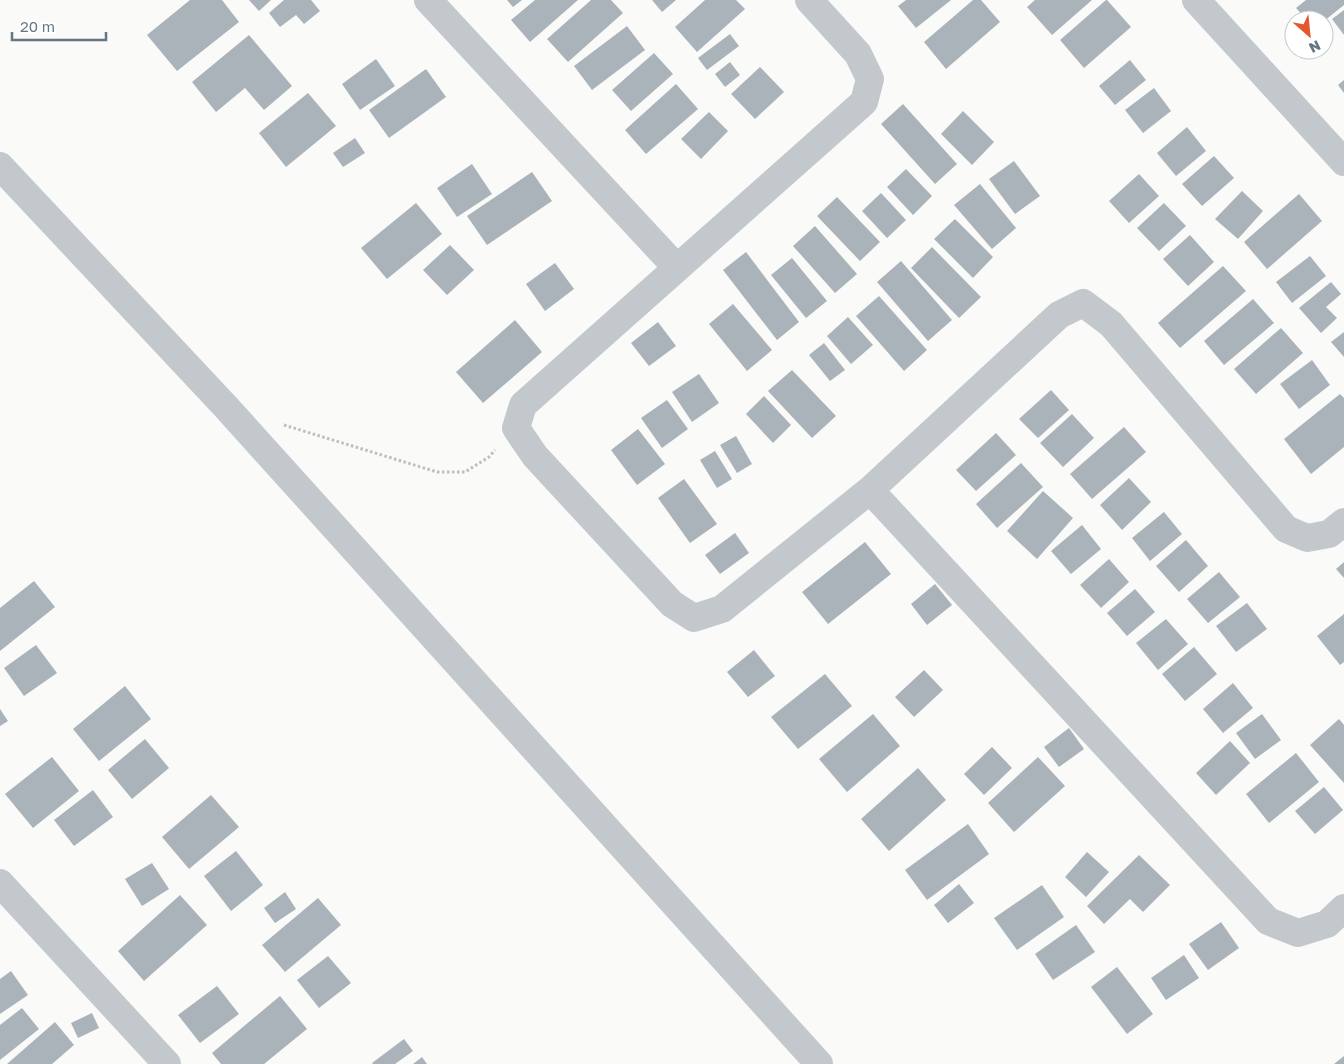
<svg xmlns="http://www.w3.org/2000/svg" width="1344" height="1064" font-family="'Golos Text',sans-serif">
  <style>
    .building { fill: #aab3b9 }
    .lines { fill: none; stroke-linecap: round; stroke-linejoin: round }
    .path { stroke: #bbbfc2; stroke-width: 3; stroke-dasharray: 2.5 2.5; stroke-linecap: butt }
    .minor { stroke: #c3c8cc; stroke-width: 28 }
  </style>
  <rect width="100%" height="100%" fill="#fafaf8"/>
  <path class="building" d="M 190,0 L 222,0 L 239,22 L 177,71 L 147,35 Z
    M 249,0 L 271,0 L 259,11 Z
    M 284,0 L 311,0 L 320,11 L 304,24 L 296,15 L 280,27 L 269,13 Z
    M 507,0 L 522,0 L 513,7 Z
    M 535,0 L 578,0 L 530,42 L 511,20 Z
    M 591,0 L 611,0 L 623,13 L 568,62 L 547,39 Z
    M 652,0 L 676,0 L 662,12 Z
    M 705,0 L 736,0 L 745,9 L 697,52 L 675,27 Z
    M 906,0 L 951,0 L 916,28 L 898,6 Z
    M 973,0 L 981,0 L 1000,22 L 946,69 L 924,42 Z
    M 1035,0 L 1092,0 L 1052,35 L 1027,7 Z
    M 1106,0 L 1107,0 L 1131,27 L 1084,68 L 1060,40 Z
    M 1306,0 L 1344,0 L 1344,5 L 1324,21 L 1324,20 L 1307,20 L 1296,8 Z
    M 1344,10 L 1344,35 L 1332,19 Z
    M 627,26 L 645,50 L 592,90 L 574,66 Z
    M 730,34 L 739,46 L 707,70 L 698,58 Z
    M 249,35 L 292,86 L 264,110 L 245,88 L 216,112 L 192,82 Z
    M 654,53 L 673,74 L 631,111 L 612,90 Z
    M 376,59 L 395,86 L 360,110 L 342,84 Z
    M 1130,60 L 1146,80 L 1115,105 L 1099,86 Z
    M 730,62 L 740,75 L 725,87 L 715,74 Z
    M 760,67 L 784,92 L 755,119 L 731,94 Z
    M 426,69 L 446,97 L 389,138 L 369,110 Z
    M 1344,80 L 1344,93 L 1338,85 Z
    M 676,84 L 698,109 L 646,154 L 625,130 Z
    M 1154,88 L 1171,111 L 1143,133 L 1125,110 Z
    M 308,93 L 336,126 L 286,167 L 259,133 Z
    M 903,104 L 957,164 L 935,184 L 881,124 Z
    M 963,111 L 994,142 L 972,165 L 941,134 Z
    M 709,112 L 728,131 L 701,159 L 681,139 Z
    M 1187,127 L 1206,151 L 1176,176 L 1157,153 Z
    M 355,138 L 365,153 L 343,167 L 333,153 Z
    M 1214,156 L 1234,178 L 1202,206 L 1182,184 Z
    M 1014,161 L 1040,196 L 1015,214 L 989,179 Z
    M 472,164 L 492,194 L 457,217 L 437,188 Z
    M 906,169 L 932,196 L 913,215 L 887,187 Z
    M 532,172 L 552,201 L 487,245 L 467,216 Z
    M 1139,174 L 1159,196 L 1129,223 L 1109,201 Z
    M 980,184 L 1016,228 L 992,249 L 954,205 Z
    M 1242,191 L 1263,211 L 1238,239 L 1215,219 Z
    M 881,193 L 906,220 L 887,238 L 862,211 Z
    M 1299,194 L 1322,221 L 1267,269 L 1244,242 Z
    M 837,197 L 880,242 L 860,261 L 817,216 Z
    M 416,203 L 442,234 L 387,279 L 361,248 Z
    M 1164,203 L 1186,226 L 1159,251 L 1137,228 Z
    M 955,219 L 993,257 L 973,278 L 934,239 Z
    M 815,226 L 857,274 L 835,293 L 793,246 Z
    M 1190,235 L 1214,262 L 1188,286 L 1163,259 Z
    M 450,245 L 474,270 L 447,295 L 423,270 Z
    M 932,247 L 981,297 L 959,318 L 911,268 Z
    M 746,252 L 799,322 L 777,340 L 723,270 Z
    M 1310,256 L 1326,276 L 1292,303 L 1276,282 Z
    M 792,258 L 827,301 L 806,318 L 771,275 Z
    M 901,261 L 952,320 L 928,341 L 877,282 Z
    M 555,263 L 574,289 L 545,311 L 526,284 Z
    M 1223,266 L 1246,291 L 1180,348 L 1158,323 Z
    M 1331,282 L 1341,294 L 1326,307 L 1337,318 L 1321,333 L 1299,308 Z
    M 879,296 L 927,350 L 904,371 L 856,316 Z
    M 1253,299 L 1274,323 L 1224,365 L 1204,341 Z
    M 733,304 L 772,350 L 747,371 L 709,324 Z
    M 848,317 L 873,345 L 851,364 L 827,336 Z
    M 515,320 L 542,352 L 483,403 L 456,372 Z
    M 658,322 L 676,346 L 649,366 L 631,343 Z
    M 1281,328 L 1303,353 L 1256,394 L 1234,369 Z
    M 1344,332 L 1344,357 L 1331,342 Z
    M 824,343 L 845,370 L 830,381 L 809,355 Z
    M 1312,360 L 1330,385 L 1299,409 L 1280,384 Z
    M 792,370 L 836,416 L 812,438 L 768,391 Z
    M 699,374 L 719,403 L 692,422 L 672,392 Z
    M 1051,390 L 1069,410 L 1038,438 L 1019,419 Z
    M 1340,394 L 1344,398 L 1344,447 L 1311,474 L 1284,439 Z
    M 764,396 L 791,425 L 773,443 L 746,414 Z
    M 667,400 L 688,429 L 662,448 L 641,418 Z
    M 1072,414 L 1094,438 L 1063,467 L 1040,443 Z
    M 1124,427 L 1146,452 L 1092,499 L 1070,474 Z
    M 638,429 L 665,464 L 637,485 L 611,450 Z
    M 996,433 L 1016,455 L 976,491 L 956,470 Z
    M 736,436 L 752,464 L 737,473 L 720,445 Z
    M 715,451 L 732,479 L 717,488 L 700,460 Z
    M 1021,463 L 1043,487 L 997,528 L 976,504 Z
    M 1129,478 L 1151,502 L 1122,530 L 1100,505 Z
    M 684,479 L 717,524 L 690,543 L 658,498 Z
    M 1043,491 L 1073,518 L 1037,559 L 1007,531 Z
    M 1164,512 L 1182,534 L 1150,561 L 1132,538 Z
    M 1082,525 L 1101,549 L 1071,574 L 1051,551 Z
    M 735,533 L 749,553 L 720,574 L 705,555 Z
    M 1186,540 L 1208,566 L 1179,592 L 1156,566 Z
    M 865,542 L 891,574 L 828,624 L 802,592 Z
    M 1109,559 L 1129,582 L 1101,608 L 1080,585 Z
    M 1344,562 L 1344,578 L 1336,569 Z
    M 1219,572 L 1240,597 L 1208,623 L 1187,599 Z
    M 34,581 L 55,607 L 0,651 L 0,608 Z
    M 935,584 L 952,605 L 927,625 L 911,604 Z
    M 1135,589 L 1155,612 L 1127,636 L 1107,613 Z
    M 1247,603 L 1267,629 L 1236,652 L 1216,626 Z
    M 1344,614 L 1344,662 L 1340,665 L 1317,636 Z
    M 1166,619 L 1188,644 L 1158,670 L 1136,643 Z
    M 36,645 L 57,673 L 24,696 L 4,668 Z
    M 1194,647 L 1217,674 L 1185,701 L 1162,674 Z
    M 754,650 L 775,676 L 748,697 L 727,672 Z
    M 924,670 L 943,690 L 914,717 L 895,697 Z
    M 825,674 L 852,706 L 798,749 L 771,717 Z
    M 1233,683 L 1253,708 L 1223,733 L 1203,709 Z
    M 125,686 L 151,719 L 99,761 L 73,729 Z
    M 0,709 L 8,721 L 0,726 Z
    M 873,714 L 900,746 L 847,792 L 819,759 Z
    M 1262,714 L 1281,740 L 1255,759 L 1236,733 Z
    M 1339,719 L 1344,725 L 1344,783 L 1310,745 Z
    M 1069,728 L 1084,749 L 1059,767 L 1044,747 Z
    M 145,739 L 169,768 L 132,799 L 108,770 Z
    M 1230,741 L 1250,763 L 1216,795 L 1196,773 Z
    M 992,747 L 1012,768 L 984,795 L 964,774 Z
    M 1296,753 L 1319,782 L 1269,823 L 1246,794 Z
    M 52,757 L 79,791 L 33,828 L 5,794 Z
    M 1038,757 L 1065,786 L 1014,832 L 988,803 Z
    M 918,768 L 946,800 L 889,851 L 861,819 Z
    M 1324,787 L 1343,810 L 1315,834 L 1295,811 Z
    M 93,790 L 113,817 L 74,846 L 54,820 Z
    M 211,795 L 239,827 L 189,869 L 162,837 Z
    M 968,824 L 989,854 L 927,900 L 905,870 Z
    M 236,851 L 263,885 L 231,911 L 204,876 Z
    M 1087,852 L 1109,872 L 1086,897 L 1065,877 Z
    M 1139,855 L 1170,885 L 1143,912 L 1130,899 L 1104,924 L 1087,906 Z
    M 152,863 L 169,889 L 142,906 L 125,879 Z
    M 959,884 L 974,903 L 948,923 L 934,905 Z
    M 1042,885 L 1064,917 L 1017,950 L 994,918 Z
    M 285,892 L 296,909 L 275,923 L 264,908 Z
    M 180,895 L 207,925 L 144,981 L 118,951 Z
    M 318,898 L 341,925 L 285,972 L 262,945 Z
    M 1221,922 L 1239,948 L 1208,970 L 1189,944 Z
    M 1076,925 L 1095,952 L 1053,980 L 1035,954 Z
    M 1184,955 L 1199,978 L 1166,1000 L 1151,978 Z
    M 328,956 L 351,983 L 319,1008 L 297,980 Z
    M 1117,967 L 1153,1014 L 1127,1034 L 1091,987 Z
    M 11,971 L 28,995 L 0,1014 L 0,979 Z
    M 217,986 L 239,1014 L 200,1043 L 178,1015 Z
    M 280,996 L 307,1029 L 264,1064 L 221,1064 L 212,1053 Z
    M 22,1008 L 39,1029 L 0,1060 L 0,1025 Z
    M 92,1013 L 99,1028 L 78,1038 L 71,1023 Z
    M 55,1022 L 74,1045 L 52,1064 L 7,1064 Z
    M 404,1039 L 413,1051 L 395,1064 L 373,1064 L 372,1063 Z
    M 1344,1056 L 1344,1064 L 1334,1064 Z
    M 422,1057 L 427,1064 L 413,1064 Z"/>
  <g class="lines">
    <path class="path" d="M 284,425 L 437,472 L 465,472 L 489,457 L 495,450"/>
    <path class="minor" d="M 428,0 L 677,268
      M 809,0 L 858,54 L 870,79 L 864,102 L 523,405 L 516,428 L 535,456 L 672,604 L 694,618 L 722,609 L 870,490 L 1059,315 L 1083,303 L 1111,324 L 1286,529 L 1307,538 L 1329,534 L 1344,522
      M 1196,0 L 1344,162
      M 0,166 L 226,407 L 819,1064
      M 870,490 L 1268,921 L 1298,933 L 1327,924 L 1344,908
      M 0,883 L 167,1064"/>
  </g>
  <g transform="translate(1309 35) rotate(153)"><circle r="24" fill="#ffffff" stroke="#c1c8cd"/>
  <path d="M0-4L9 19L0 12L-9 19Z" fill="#e4572e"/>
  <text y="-8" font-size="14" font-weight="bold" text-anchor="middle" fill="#657683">N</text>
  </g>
  <path d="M12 32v8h94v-8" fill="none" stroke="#657683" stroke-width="2.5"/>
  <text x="20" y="32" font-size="15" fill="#657683" stroke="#ffffff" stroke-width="4" paint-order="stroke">20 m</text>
</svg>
